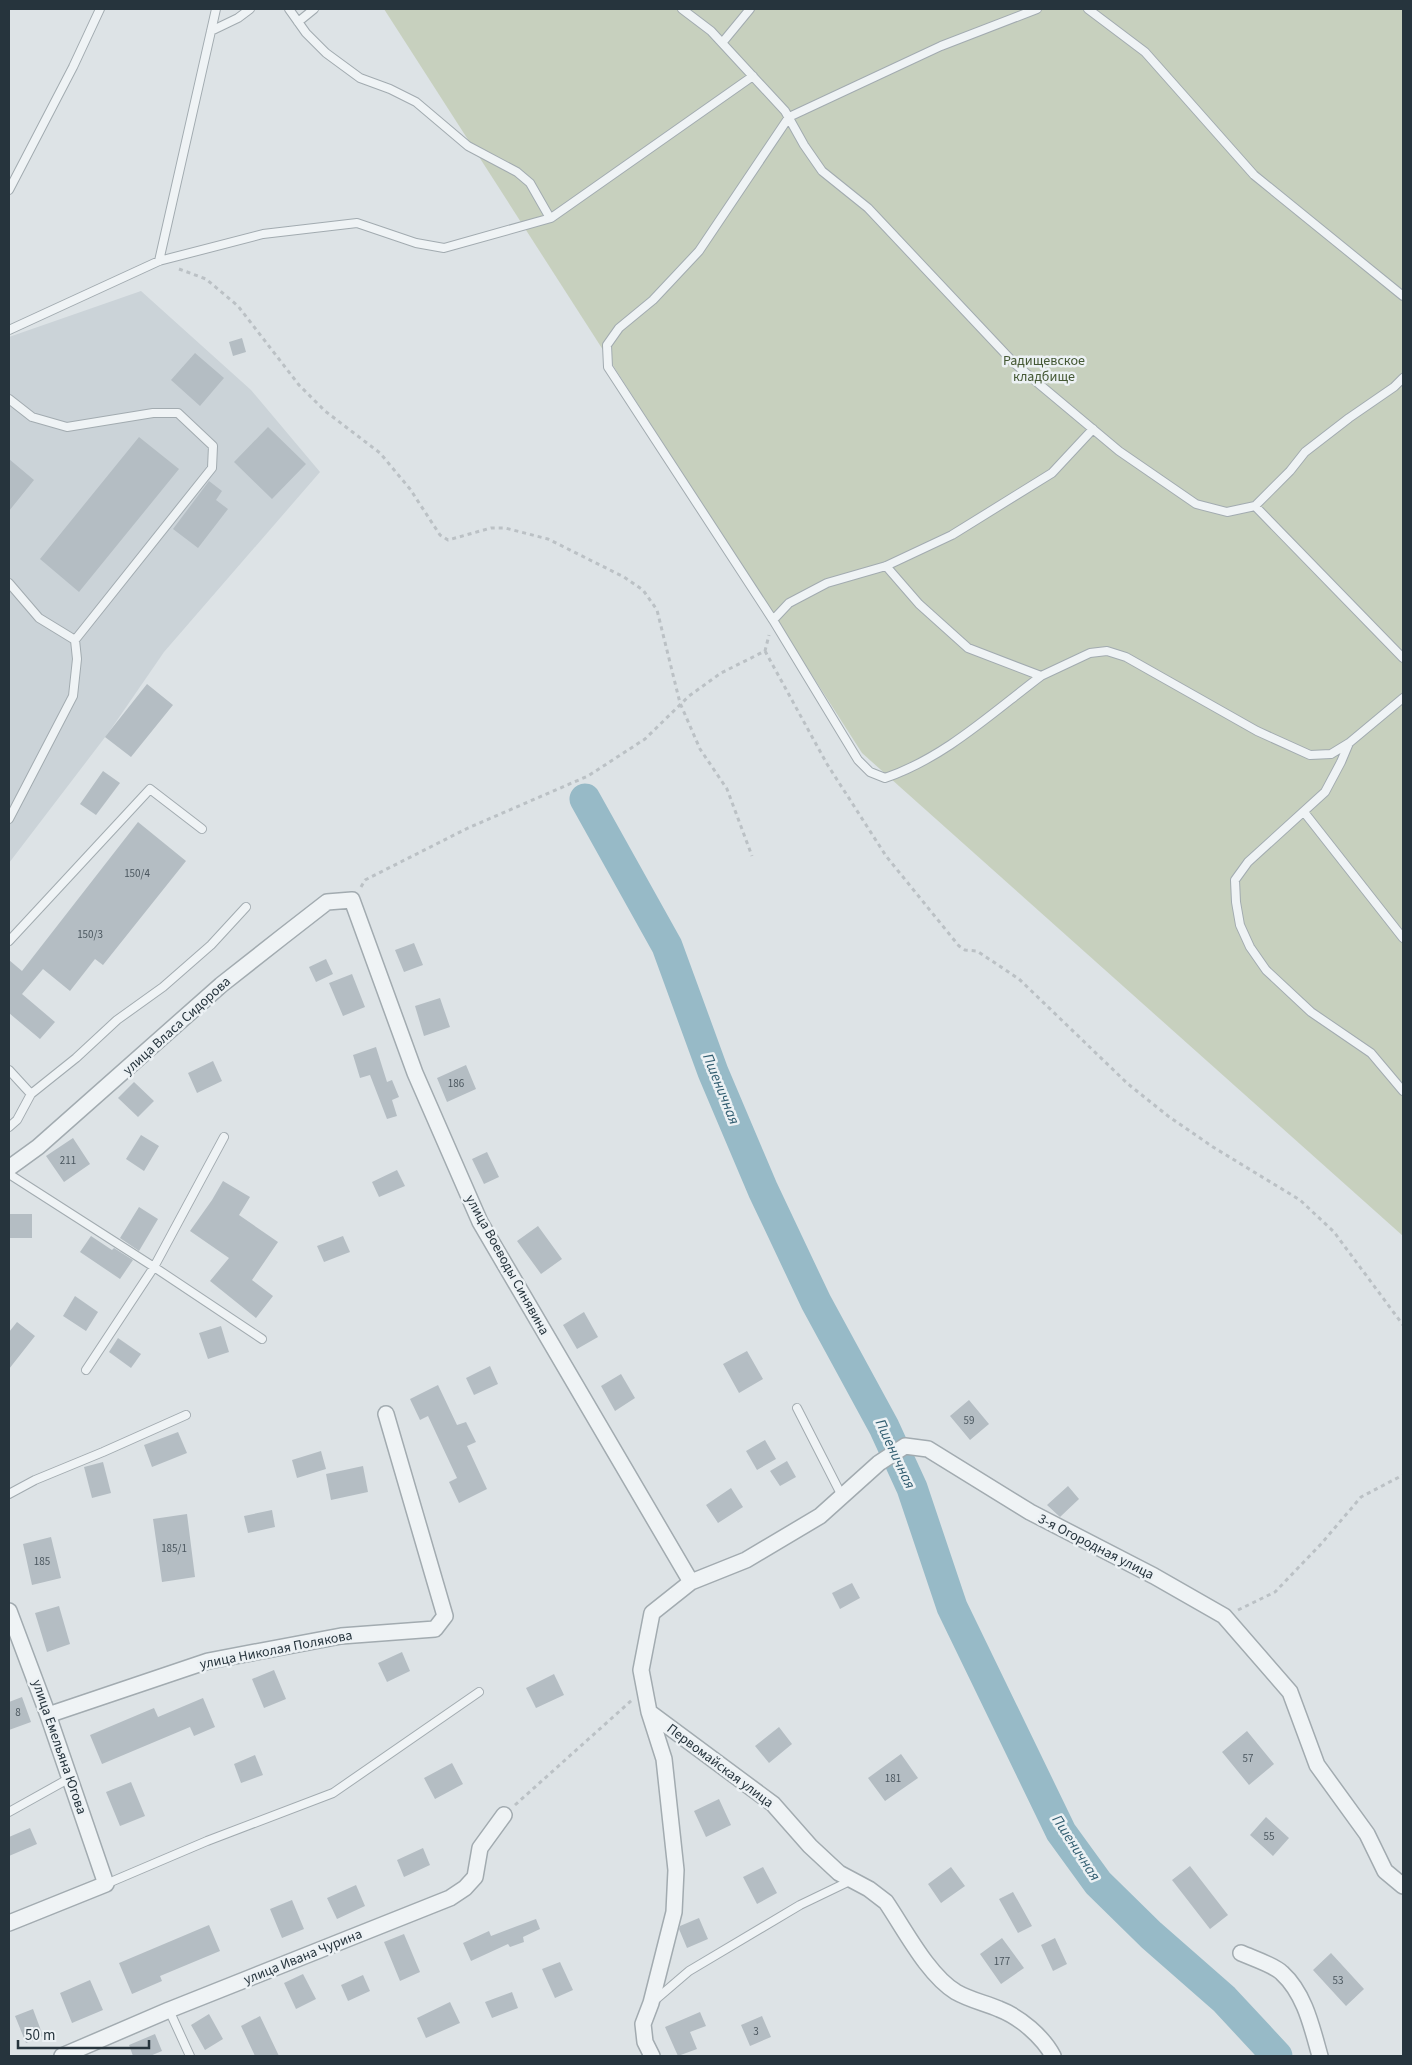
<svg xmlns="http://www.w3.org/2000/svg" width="1412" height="2065" font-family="'Source Sans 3',sans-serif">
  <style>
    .built { fill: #cbd3d8 }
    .green { fill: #c7d0be }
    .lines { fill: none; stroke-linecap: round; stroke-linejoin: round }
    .river { stroke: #97bac7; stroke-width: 31 }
    .building { fill: #b4bdc3 }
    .lane-casing { stroke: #a2abb0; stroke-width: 10 }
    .street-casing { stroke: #a2abb0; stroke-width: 18 }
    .path { stroke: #bbc1c5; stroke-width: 3; stroke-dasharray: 4 4; stroke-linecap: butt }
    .lane { stroke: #eff3f5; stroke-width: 8 }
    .street { stroke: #eff3f5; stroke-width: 15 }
    .labels { text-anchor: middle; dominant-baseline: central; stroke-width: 5; stroke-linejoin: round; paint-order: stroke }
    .number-label { font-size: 11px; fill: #4a565e }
    .park-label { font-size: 14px; fill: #445834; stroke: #ecf1f4 }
    .street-label { font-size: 14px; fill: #26343d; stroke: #ecf1f4 }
    .water-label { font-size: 15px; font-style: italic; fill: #315d70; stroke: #ecf1f4 }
  </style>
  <rect width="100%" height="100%" fill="#dde3e6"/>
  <path class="built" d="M 141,291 L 251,390 L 320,472 L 164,652 L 109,732 L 9,863 L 9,337 Z"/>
  <path class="green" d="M 384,9 L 1403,9 L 1403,1236 L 862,753 Z"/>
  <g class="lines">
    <path class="river" d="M 585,799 L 667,946 L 713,1072 L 763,1190 L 816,1302 L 884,1427 L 912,1488 L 952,1607 L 1061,1832 L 1098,1883 L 1151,1935 L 1224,1999 L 1277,2056"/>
  </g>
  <path class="building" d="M 242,338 L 246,352 L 233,356 L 229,342 Z
    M 195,353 L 224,378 L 200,406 L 171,380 Z
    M 268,427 L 306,464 L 272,499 L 234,462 Z
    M 139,437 L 179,469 L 79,592 L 40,559 Z
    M 9,459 L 34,480 L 9,511 Z
    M 209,481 L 222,491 L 216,500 L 228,509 L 198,548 L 173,529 Z
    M 147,684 L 173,705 L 131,757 L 105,737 Z
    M 103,771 L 120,783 L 96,815 L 80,804 Z
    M 138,822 L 186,861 L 103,965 L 95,959 L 70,991 L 43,969 L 22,994 L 55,1022 L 40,1039 L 9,1013 L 9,960 L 22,971 Z
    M 414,943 L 423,965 L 404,972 L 395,950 Z
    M 326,959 L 333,974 L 316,982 L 309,967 Z
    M 352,974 L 365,1007 L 343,1016 L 329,983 Z
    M 440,998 L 450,1027 L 424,1036 L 415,1006 Z
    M 376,1047 L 387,1082 L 392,1080 L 399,1097 L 392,1100 L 397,1116 L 387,1119 L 370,1075 L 360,1078 L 353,1055 Z
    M 213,1061 L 222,1081 L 197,1093 L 188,1073 Z
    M 466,1065 L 476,1089 L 447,1102 L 437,1078 Z
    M 134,1082 L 154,1101 L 138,1117 L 118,1098 Z
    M 141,1135 L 159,1146 L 144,1171 L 126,1159 Z
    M 73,1138 L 90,1164 L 64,1182 L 46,1156 Z
    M 487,1152 L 499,1177 L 484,1184 L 472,1159 Z
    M 397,1170 L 405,1186 L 379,1197 L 372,1182 Z
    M 223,1181 L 250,1197 L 239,1215 L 278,1242 L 252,1280 L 273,1296 L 256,1318 L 210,1281 L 229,1258 L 190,1231 L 212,1200 Z
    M 139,1207 L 158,1219 L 139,1251 L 120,1238 Z
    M 9,1214 L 32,1214 L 32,1238 L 9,1238 Z
    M 538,1226 L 562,1259 L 541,1274 L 517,1241 Z
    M 91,1236 L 112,1250 L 114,1248 L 133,1260 L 120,1279 L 80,1252 Z
    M 343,1236 L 350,1252 L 324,1262 L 317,1246 Z
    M 75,1296 L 98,1312 L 86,1331 L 63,1316 Z
    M 584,1312 L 598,1337 L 577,1349 L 563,1325 Z
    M 17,1322 L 35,1336 L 9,1369 L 9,1332 Z
    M 221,1326 L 229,1352 L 208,1359 L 199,1333 Z
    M 118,1338 L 141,1354 L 131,1368 L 109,1352 Z
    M 747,1351 L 763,1379 L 739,1393 L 723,1364 Z
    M 490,1366 L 498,1384 L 474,1395 L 466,1378 Z
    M 621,1374 L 635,1398 L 615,1411 L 601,1386 Z
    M 438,1385 L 457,1425 L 466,1422 L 476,1442 L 467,1446 L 487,1489 L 459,1503 L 449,1482 L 457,1478 L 428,1416 L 420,1420 L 410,1399 Z
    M 969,1400 L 989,1424 L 970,1440 L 950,1416 Z
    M 178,1432 L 187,1453 L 152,1467 L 144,1445 Z
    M 765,1440 L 776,1459 L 757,1470 L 746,1451 Z
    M 321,1451 L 326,1469 L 297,1478 L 292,1460 Z
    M 787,1461 L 796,1477 L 780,1486 L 770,1471 Z
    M 103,1462 L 111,1493 L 92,1498 L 84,1467 Z
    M 363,1466 L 368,1492 L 331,1500 L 326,1474 Z
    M 1068,1486 L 1079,1499 L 1060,1517 L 1047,1505 Z
    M 731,1488 L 743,1507 L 718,1523 L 706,1505 Z
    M 272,1510 L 275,1527 L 248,1533 L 244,1516 Z
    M 187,1514 L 195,1577 L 162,1582 L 153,1519 Z
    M 51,1537 L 61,1578 L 32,1585 L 23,1544 Z
    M 852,1583 L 860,1598 L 840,1609 L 832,1593 Z
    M 59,1606 L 70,1644 L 47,1652 L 35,1613 Z
    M 402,1652 L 410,1671 L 387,1682 L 378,1663 Z
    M 274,1670 L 286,1699 L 264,1708 L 252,1679 Z
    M 554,1674 L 564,1695 L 536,1708 L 526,1688 Z
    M 22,1697 L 31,1722 L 9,1730 L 9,1702 Z
    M 203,1698 L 215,1727 L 194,1736 L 190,1727 L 102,1764 L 90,1735 L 154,1708 L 158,1717 Z
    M 779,1727 L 792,1744 L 769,1763 L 755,1746 Z
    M 1247,1731 L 1274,1764 L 1249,1785 L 1222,1752 Z
    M 901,1754 L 918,1778 L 885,1801 L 868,1778 Z
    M 255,1755 L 263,1775 L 241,1783 L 234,1764 Z
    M 452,1763 L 463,1784 L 435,1799 L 424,1778 Z
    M 131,1782 L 145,1816 L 120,1826 L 106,1792 Z
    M 719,1799 L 731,1825 L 706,1837 L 694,1811 Z
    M 1266,1817 L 1289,1838 L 1273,1856 L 1250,1835 Z
    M 30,1828 L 37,1844 L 9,1856 L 9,1837 Z
    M 423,1848 L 430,1865 L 404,1877 L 397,1860 Z
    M 1190,1866 L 1228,1915 L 1210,1929 L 1172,1880 Z
    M 763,1867 L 777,1893 L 757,1904 L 743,1877 Z
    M 951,1867 L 965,1886 L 941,1903 L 928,1884 Z
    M 356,1885 L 365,1906 L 337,1919 L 327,1898 Z
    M 1013,1892 L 1032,1926 L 1018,1933 L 999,1899 Z
    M 292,1900 L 304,1929 L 282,1938 L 270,1909 Z
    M 699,1918 L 708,1939 L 687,1948 L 679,1929 L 680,1926 Z
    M 536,1919 L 540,1929 L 523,1937 L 524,1942 L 510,1947 L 508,1944 L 471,1961 L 463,1943 L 489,1931 L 491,1936 Z
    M 209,1925 L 220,1951 L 160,1976 L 162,1981 L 132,1994 L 119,1963 Z
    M 404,1934 L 420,1972 L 400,1981 L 384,1942 Z
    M 1002,1938 L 1024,1968 L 1001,1984 L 980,1954 Z
    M 1055,1938 L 1067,1964 L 1053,1971 L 1041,1945 Z
    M 1331,1953 L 1364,1989 L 1346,2006 L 1313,1970 Z
    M 560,1962 L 573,1990 L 555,1998 L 542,1969 Z
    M 303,1974 L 316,1999 L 296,2009 L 284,1983 Z
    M 363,1975 L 370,1991 L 348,2001 L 341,1985 Z
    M 90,1980 L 103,2010 L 72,2023 L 60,1993 Z
    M 512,1992 L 518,2008 L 492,2018 L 485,2002 Z
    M 450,2002 L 460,2023 L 426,2038 L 417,2018 Z
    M 33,2009 L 43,2036 L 26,2043 L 15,2016 Z
    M 700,2012 L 706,2026 L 690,2032 L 697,2049 L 678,2056 L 665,2027 Z
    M 209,2014 L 223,2039 L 205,2050 L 191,2025 Z
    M 260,2016 L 279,2056 L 255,2056 L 241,2026 Z
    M 762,2016 L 771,2037 L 750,2046 L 741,2025 Z
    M 155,2034 L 162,2051 L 150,2056 L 133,2056 L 129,2045 Z"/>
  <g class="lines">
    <defs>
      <path id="lane" d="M 289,9 L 306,33 L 326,53 L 360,78 L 390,89 L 416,102 L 468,146 L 517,172 L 530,183 L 550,218
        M 682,9 L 711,31 L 785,111 L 804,145 L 822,171 L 868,208 L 1014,363 L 1119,451 L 1196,504 L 1227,512 L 1255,506 L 1403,658
        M 1037,9 L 941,46 L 789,117 L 699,251 L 653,300 L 619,328 L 607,345 L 608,367 L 773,620 L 858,760 L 870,772 L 885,778 C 944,758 992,713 1041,676
        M 1088,9 L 1145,52 L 1254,175 L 1403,296
        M 298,22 L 314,9
        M 211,31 L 238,18 L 250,9
        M 722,43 L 750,9
        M 9,190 L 73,67 L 100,9
        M 159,261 L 216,9
        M 9,330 L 159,261 L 263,234 L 357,223 L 416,243 L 444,248 L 551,218 L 753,76
        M 9,399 L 32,417 L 67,427 L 153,413 L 178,413 L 213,446 L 212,468 L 75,640 L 39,618 L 9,583
        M 1255,506 L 1290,471 L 1305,452 L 1349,418 L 1394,387 L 1403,378
        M 886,566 L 919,604 L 968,648 L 1041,676 L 1090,653 L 1107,651 L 1126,657 L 1257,731 L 1310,755 L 1331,754 L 1349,743
        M 773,620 L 789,603 L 827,583 L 886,566 L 952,535 L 1052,473 L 1093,429
        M 1403,698 L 1349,743 L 1341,762 L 1325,792 L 1248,862 L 1235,880 L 1236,902 L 1240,925 L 1250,947 L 1266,970 L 1311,1012 L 1371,1053 L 1403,1091
        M 1304,812 L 1403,938
        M 9,819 L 73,696 L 77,659 L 75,640
        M 9,941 L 150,789 L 202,829
        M 9,1070 L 31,1094 L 17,1120 L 9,1127
        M 31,1094 L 76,1058 L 117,1020 L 163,987 L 211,945 L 246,907
        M 9,1174 L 154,1267 L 262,1339
        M 86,1370 L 154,1267 L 224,1137
        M 797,1408 L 842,1496
        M 9,1494 L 35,1480 L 103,1452 L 186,1415
        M 9,1812 L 70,1778
        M 106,1884 L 207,1841 L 333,1793 L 479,1692
        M 654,2001 L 689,1971 L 800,1905 L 852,1880
        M 169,2010 L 190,2056"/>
      <path id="street" d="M 9,1168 L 38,1147 L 221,985 L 282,937 L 327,902 L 352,900 L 415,1073 L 480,1222 L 691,1582
        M 9,1611 L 48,1715 L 106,1884 L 9,1923
        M 649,1712 L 773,1804 L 810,1846 L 839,1873 L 869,1889 L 886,1902 C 905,1930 928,1975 956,1992 C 970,2000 985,2003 999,2009 C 1020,2017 1043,2037 1053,2056
        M 48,1715 L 208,1661 L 341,1636 L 435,1629 L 445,1616 L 386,1414
        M 1241,1953 C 1252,1958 1274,1965 1282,1973 C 1305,1994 1312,2028 1320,2056
        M 62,2056 L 169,2010 L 450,1898 L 465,1888 L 475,1877 L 480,1848 L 504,1815
        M 652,2056 L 645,2042 L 643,2024 L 651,2003 L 674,1912 L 676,1870 L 664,1759 L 649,1712 L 641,1670 L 652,1613 L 691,1582 L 746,1560 L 820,1516 L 879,1463 L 905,1446 L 928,1449 L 1030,1512 L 1154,1576 L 1224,1616 L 1290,1692 L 1317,1765 L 1367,1834 L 1385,1871 L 1403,1886"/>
    </defs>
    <use href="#lane" class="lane-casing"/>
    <use href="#street" class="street-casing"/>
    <path class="path" d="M 179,269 L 206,279 L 238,306 L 299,385 L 325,411 L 380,453 L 410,489 L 440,535 L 448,540 L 491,528 L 505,528 L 548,539 L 624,577 L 643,590 L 657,610 L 680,703 L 700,749 L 727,789 L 752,856
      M 765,651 L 827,764 L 886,856 L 959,946 L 965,950 L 977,951 L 1019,979 L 1128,1084 L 1168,1116 L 1213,1147 L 1300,1200 L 1334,1232 L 1403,1325
      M 361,887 L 365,880 L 468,828 L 588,776 L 645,739 L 689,696 L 721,673 L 765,651 L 769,635
      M 1238,1610 L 1275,1592 L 1321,1544 L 1361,1497 L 1403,1475
      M 515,1805 L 632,1700"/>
    <use href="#lane" class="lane"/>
    <use href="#street" class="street"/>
  </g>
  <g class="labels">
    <g class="number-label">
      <text x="137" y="873">150/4</text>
      <text x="90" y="934">150/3</text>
      <text x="456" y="1083">186</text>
      <text x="68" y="1160">211</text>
      <text x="969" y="1420">59</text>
      <text x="174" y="1548">185/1</text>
      <text x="42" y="1561">185</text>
      <text x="18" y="1712">8</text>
      <text x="1248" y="1758">57</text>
      <text x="893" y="1778">181</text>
      <text x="1269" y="1836">55</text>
      <text x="1002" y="1961">177</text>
      <text x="1338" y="1980">53</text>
      <text x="756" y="2031">3</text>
    </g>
    <g class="park-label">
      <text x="1044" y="361">Радищевское<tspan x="1044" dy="16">кладбище</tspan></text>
    </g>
    <g class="street-label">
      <text transform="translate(177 1026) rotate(-42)">улица Власа Сидорова</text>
      <text transform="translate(507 1265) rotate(61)">улица Воеводы Синявина</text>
      <text transform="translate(1096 1547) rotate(27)">3-я Огородная улица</text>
      <text transform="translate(276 1650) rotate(-11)">улица Николая Полякова</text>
      <text transform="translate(59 1747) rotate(71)">улица Емельяна Югова</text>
      <text transform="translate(720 1766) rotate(37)">Первомайская улица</text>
      <text transform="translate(303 1957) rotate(-22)">улица Ивана Чурина</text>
    </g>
    <g class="water-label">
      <text transform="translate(721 1089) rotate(68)">Пшеничная</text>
      <text transform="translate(895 1454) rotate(65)">Пшеничная</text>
      <text transform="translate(1076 1848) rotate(57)">Пшеничная</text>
    </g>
  </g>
  <rect width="1412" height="2065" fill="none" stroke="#26343d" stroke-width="20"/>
  <path d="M18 2040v8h131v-8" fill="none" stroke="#26343d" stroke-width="2.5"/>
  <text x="25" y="2040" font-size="15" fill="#26343d" stroke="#ecf1f4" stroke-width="4" paint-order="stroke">50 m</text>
</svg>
